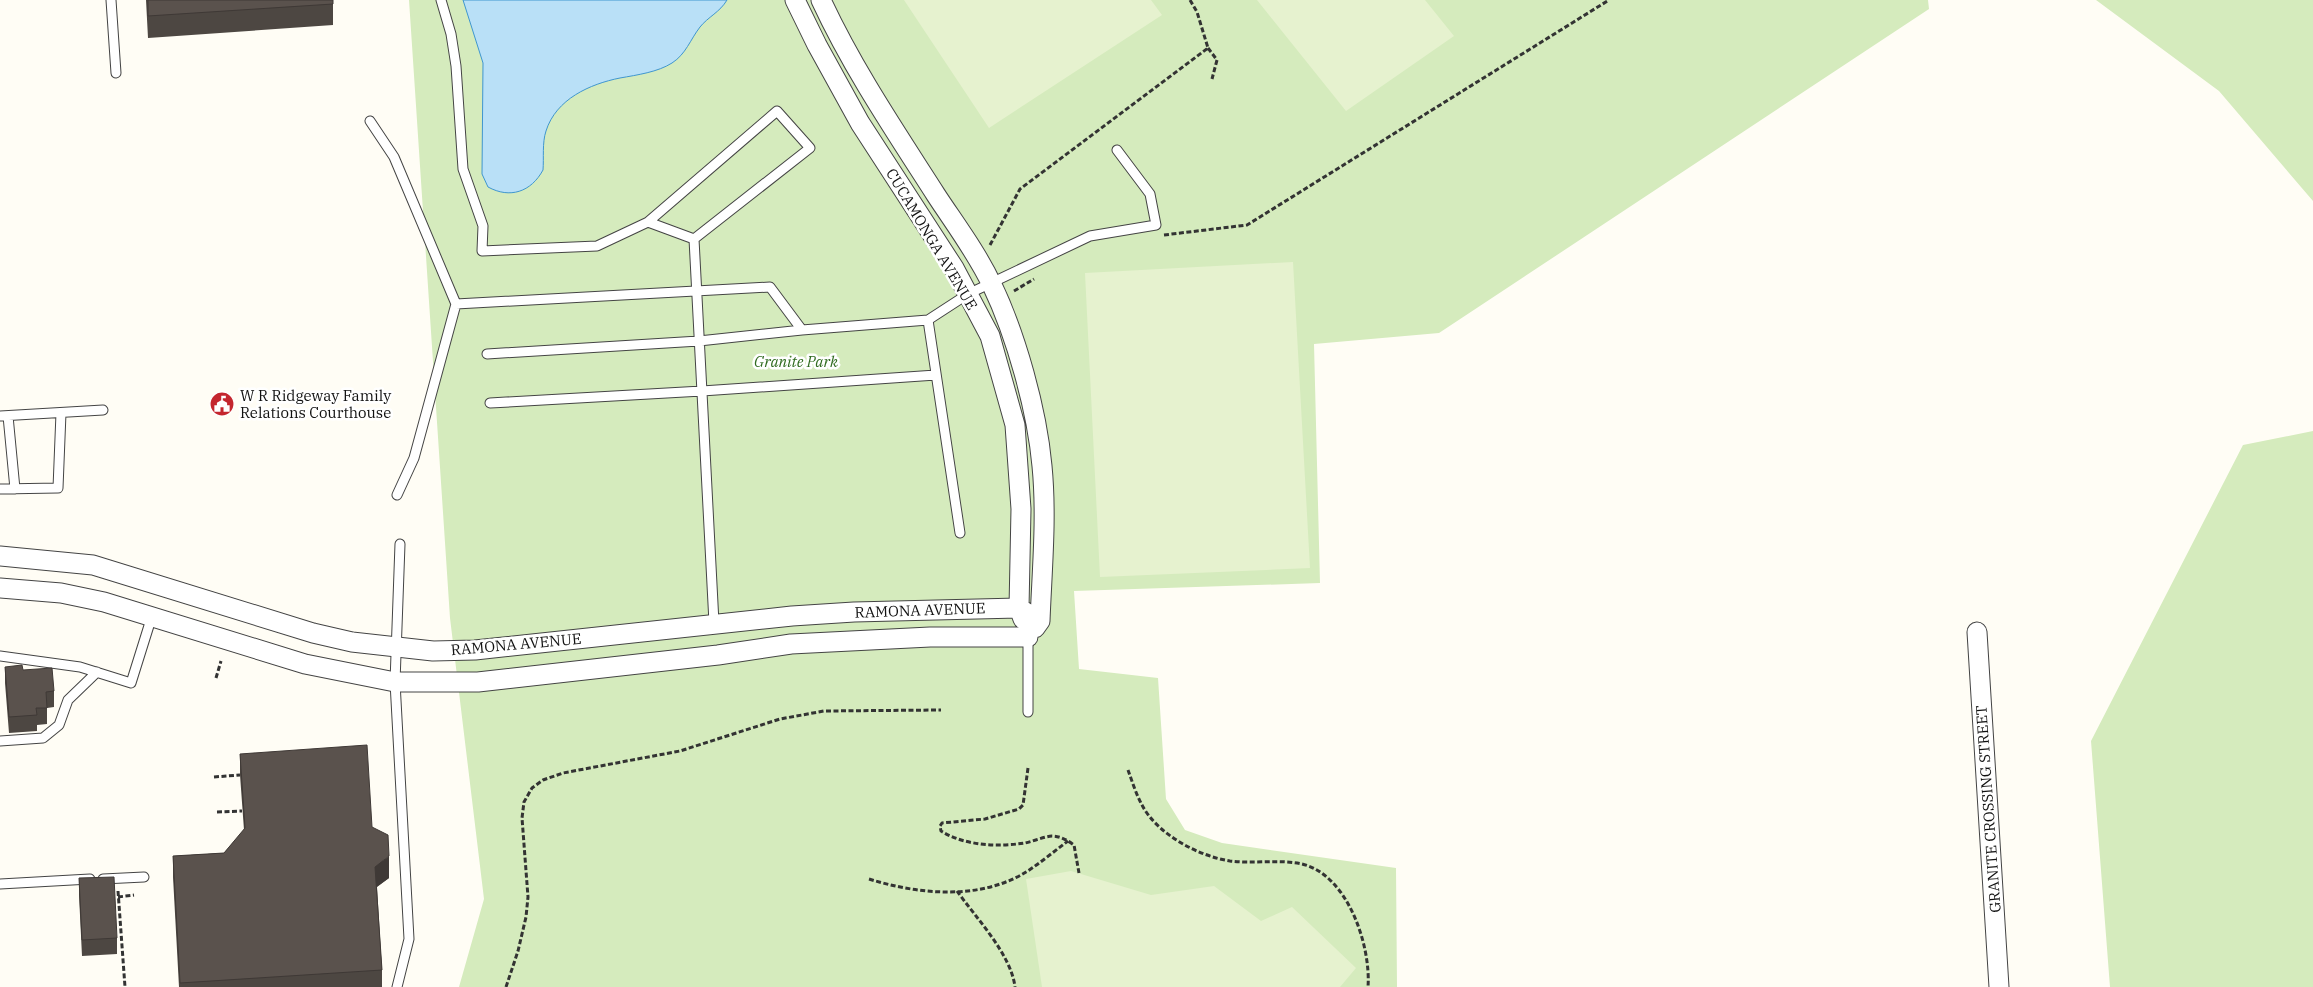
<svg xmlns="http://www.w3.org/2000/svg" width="2313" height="987" font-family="'IBM Plex Serif',serif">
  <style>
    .green { fill: #d5ebbd }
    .pitch { fill: #e6f2cf }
    .water { fill: #b9e0f7; stroke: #3f96cf }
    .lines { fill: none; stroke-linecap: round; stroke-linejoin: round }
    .lane-casing { stroke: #444; stroke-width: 11 }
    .street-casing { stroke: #444; stroke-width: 21 }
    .path { stroke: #333; stroke-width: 3; stroke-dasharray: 5 2.5; stroke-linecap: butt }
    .lane { stroke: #fff; stroke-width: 9 }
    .street { stroke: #fff; stroke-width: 19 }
    .wall { fill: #4d4742 }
    .shaded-wall { fill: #3f3936 }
    .building { fill: #5a524d; stroke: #3f3936 }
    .labels { text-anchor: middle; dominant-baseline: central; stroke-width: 5; stroke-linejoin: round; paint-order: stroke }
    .street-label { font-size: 15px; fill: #111; stroke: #fff }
    .park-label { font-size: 15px; font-style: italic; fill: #2f6b1f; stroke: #fff }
    .poi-label { font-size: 15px; fill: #111; stroke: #fff; text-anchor: start }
  </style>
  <rect width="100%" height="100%" fill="#fffdf5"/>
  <path class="green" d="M 409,0 L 1928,0 L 1929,9 L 1439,333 L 1314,344 L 1320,583 L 1074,591 L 1079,669 L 1158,678 L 1166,799 L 1185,830 L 1222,843 L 1396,868 L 1397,987 L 459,987 L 484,899 L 450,618 Z
    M 2096,0 L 2313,0 L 2313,201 L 2219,91 Z
    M 2313,431 L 2313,987 L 2110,987 L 2091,741 L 2243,445 Z"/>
  <path class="pitch" d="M 904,0 L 1151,0 L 1162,15 L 989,128 Z
    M 1257,0 L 1425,0 L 1454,36 L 1346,111 Z
    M 1293,262 L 1310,568 L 1100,577 L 1085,273 Z
    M 1071,871 L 1151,895 L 1214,886 L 1261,921 L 1292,907 L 1356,968 L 1340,987 L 1042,987 L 1026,879 Z"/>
  <path class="water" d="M 463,0 L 727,0 C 720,12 708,17 700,27 C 690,40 686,54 672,63 C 658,72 637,75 620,78 C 590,84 556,99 546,131 C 542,143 544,158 543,170 C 531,192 510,199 488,187 L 482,174 L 483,63 Z"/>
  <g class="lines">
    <defs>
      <path id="lane" d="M 111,0 L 116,73
        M 441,0 L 451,34 L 456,66 L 463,169 L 483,226 L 482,251 L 597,246 L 648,222 L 777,111 L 810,148 L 694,239 L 714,623
        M 370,121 L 394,157 L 456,304 L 770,287 L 802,330 L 928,320 L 968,294 L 1090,236 L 1156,225 L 1150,194 L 1117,150
        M 648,222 L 694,239
        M 928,320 L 960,533
        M 487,354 L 699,341 L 802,330
        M 490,403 L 702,391 L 936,375
        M 0,416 L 103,410
        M 8,416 L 15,489
        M 0,489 L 58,488 L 61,413
        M 397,495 L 414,458 L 456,304
        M 0,656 L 80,667 L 131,683 L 152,616
        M 1028,712 L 1028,637
        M 0,741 L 43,738 L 59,725 L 68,700 L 97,672
        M 103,879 L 144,877
        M 0,884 L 90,879
        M 397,987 L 409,939 L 395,682 L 400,544"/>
      <path id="street" d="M 795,0 L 817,45 L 860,123 L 954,268 L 990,336 L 1015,425 L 1021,509 L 1019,608 L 1023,619
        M 821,0 C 853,69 895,131 936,195 C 955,224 977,253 992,285 C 1016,335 1037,410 1042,466 C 1047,517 1042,569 1040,621 L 1035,628
        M 0,556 L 93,565 L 313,633 L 352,642 L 433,651 L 475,650 L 792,616 L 854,612 L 1019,608 L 1040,621
        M 0,588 L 61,593 L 104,602 L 305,664 L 395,682 L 478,682 L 718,655 L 791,644 L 930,637 L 1028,637
        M 1977,632 L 1999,987"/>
    </defs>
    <use href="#lane" class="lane-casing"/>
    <use href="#street" class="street-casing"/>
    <path class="path" d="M 1208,48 L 1217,60 L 1212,79
      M 1164,235 L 1247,225 L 1609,0
      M 990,245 L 1020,189 L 1208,48 L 1197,12 L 1190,0
      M 1014,291 L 1034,279
      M 216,678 L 221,661
      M 1028,768 L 1023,805 L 1019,809 L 985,819 L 942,823 L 940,826 L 941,831 C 965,846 998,847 1025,843 C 1034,841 1043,837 1052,836 C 1060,836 1067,840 1074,845 L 1079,873
      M 1128,770 C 1132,781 1136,794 1142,805 C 1157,834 1198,856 1230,861 C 1253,864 1279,859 1302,864 C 1348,875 1371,946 1368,987
      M 214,777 L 240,775
      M 217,812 L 242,811
      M 869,879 C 917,894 975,900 1021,875 C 1037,866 1053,852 1068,841
      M 118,891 L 125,987
      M 957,891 C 976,918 1011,954 1015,987
      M 118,897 L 134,895
      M 506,987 L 518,951 L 526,917 L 528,897 L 522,818 L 524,802 L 532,788 L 543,780 L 563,773 L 680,751 L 780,719 L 824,711 L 941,710"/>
    <use href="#lane" class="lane"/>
    <use href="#street" class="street"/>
  </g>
  <path class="wall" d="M 146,0 L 333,0 L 333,25 L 148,38 Z
    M 5,667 L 23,670 L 54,691 L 54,707 L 47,708 L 47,724 L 37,725 L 37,731 L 9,733 L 5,683 Z
    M 240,754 L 372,827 L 389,878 L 377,887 L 382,970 L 382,987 L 179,987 L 173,877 L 173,856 L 224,853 L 244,830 L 240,775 Z
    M 79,878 L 117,938 L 117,954 L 82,956 L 79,895 Z"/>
  <path class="shaded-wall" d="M 389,856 L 389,878 L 375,888 L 375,867 Z"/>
  <path class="building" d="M 148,0 L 333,0 L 333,4 L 148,16 Z
    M 22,665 L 23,670 L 52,668 L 54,691 L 46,692 L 47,708 L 36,708 L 37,715 L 9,717 L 5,667 Z
    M 367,745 L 372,827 L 388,835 L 389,856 L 375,867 L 382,970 L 180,983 L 173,856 L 224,853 L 245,828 L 240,754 Z
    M 114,877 L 117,938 L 82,940 L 79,878 Z"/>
  <defs>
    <symbol id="civic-disc" viewBox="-11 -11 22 22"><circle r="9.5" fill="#c4262e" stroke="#fff"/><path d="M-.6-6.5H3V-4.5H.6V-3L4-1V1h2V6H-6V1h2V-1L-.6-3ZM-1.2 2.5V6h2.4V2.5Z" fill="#fff"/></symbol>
  </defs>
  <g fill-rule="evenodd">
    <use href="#civic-disc" x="208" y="390" width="28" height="28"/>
  </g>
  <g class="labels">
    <g class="street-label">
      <text transform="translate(932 239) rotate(59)">CUCAMONGA AVENUE</text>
      <text transform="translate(920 610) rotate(-2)">RAMONA AVENUE</text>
      <text transform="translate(516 644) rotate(-5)">RAMONA AVENUE</text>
      <text transform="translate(1988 809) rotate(-94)">GRANITE CROSSING STREET</text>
    </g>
    <g class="park-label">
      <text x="796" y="361">Granite Park</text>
    </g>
    <g class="poi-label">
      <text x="240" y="395">W R Ridgeway Family<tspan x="240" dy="17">Relations Courthouse</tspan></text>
    </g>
  </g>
</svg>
